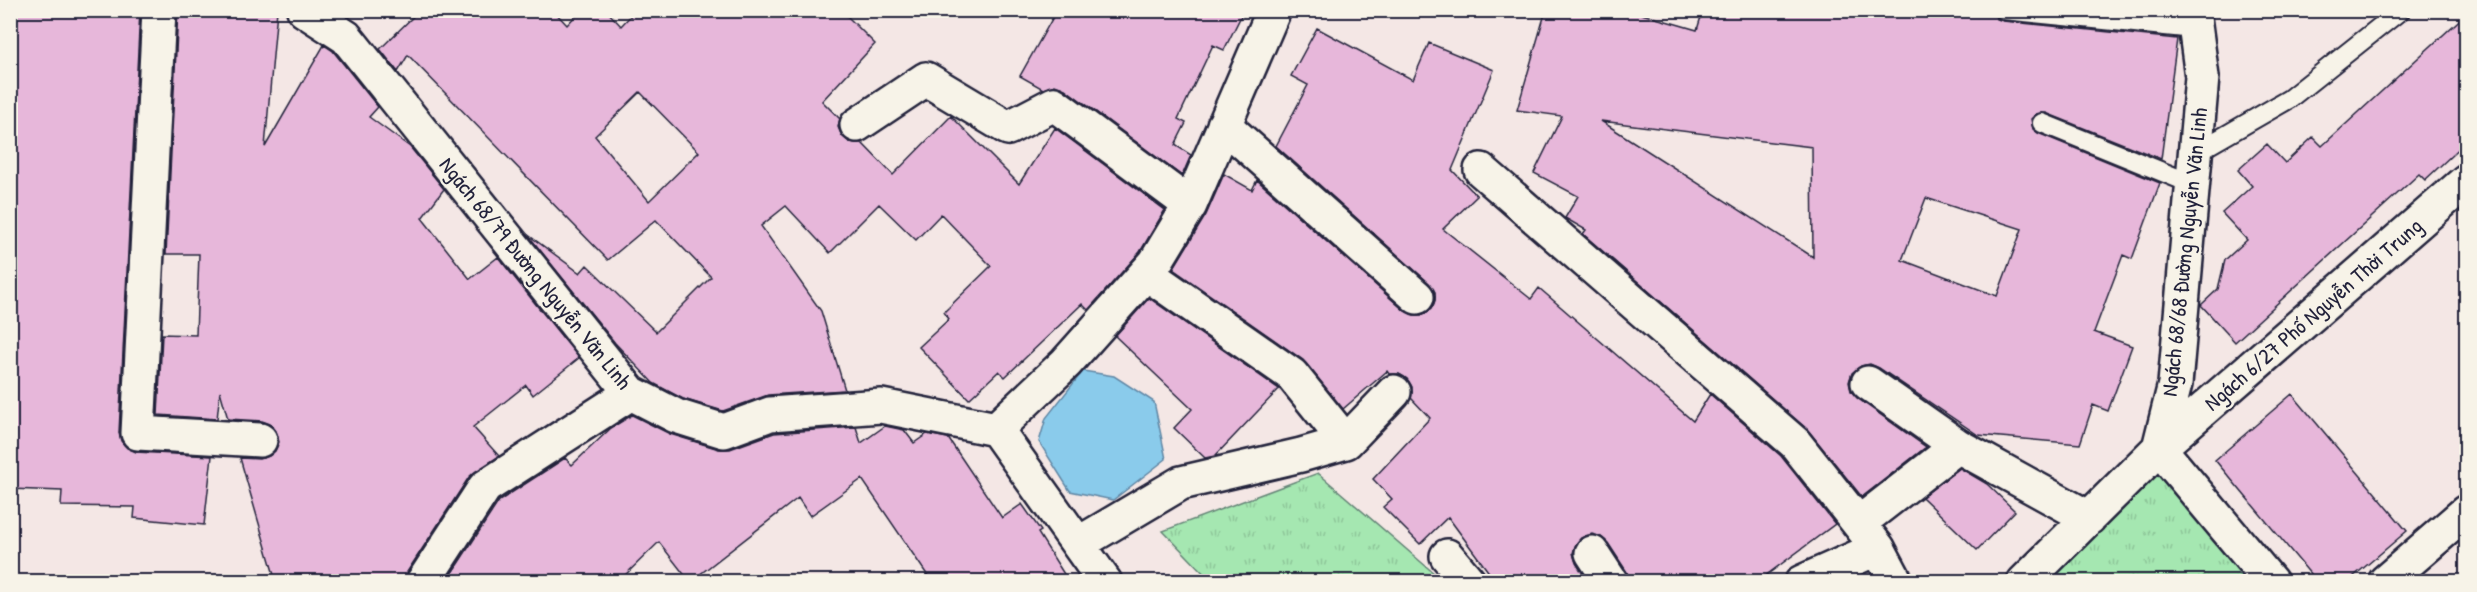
<svg xmlns="http://www.w3.org/2000/svg" width="2477" height="592" font-family="'Patrick Hand',sans-serif">
  <style>
    .grass { fill: url(#grass-tufts); stroke: #648476; stroke-width: 1.5 }
    .water { fill: #8acbeb; stroke: #6087a5; stroke-width: 1.5 }
    .building { fill: #e7b7da; stroke: #22223b; stroke-width: 1.5; fill-rule: evenodd }
    .lines { fill: none; stroke-linecap: round; stroke-linejoin: round }
    .lane-casing { stroke: #22223b; stroke-width: 22 }
    .street-casing { stroke: #22223b; stroke-width: 38 }
    .lane { stroke: #f7f3e8; stroke-width: 18 }
    .street { stroke: #f7f3e8; stroke-width: 33 }
    .labels { text-anchor: middle; dominant-baseline: central; stroke-width: 4.5; stroke-linejoin: round; paint-order: stroke }
    .street-label { font-size: 22px; fill: #22223b; stroke: #f7f3e8 }
  </style>
  <defs>
    <pattern id="grass-tufts" width="24" height="20" patternUnits="userSpaceOnUse" patternTransform="scale(1.5)"><rect width="24" height="20" fill="#a5e7b1"/><path d="M3 7l-1-3M5 7V3M7 7l1-3M15 17l-1-3M17 17v-4M19 17l1-3" fill="none" stroke="#8ec699"/></pattern>
  </defs>
  <rect width="100%" height="100%" fill="#f4e7e5"/>
  <filter id="ink" filterUnits="userSpaceOnUse"><feTurbulence type="fractalNoise" baseFrequency=".0167" numOctaves="2"/><feDisplacementMap in="SourceGraphic" scale="12" xChannelSelector="R" yChannelSelector="G"/><feConvolveMatrix kernelMatrix="1 2 1 2 8 2 1 2 1" color-interpolation-filters="sRGB"/></filter>
  <g filter="url(#ink)">
    <path class="grass" d="M 2159,448 L 2271,582 L 2024,582 Z
      M 1318,473 L 1443,581 L 1211,581 L 1163,531 Z"/>
    <path class="water" d="M 1083,371 L 1114,376 L 1154,402 L 1166,459 L 1113,500 L 1070,491 L 1039,442 L 1046,418 Z"/>
    <path class="building" d="M 10,10 L 140,10 L 119,433 L 121,441 L 127,448 L 136,452 L 212,456 L 204,525 L 134,518 L 135,507 L 61,506 L 62,491 L 10,489 Z
      M 178,10 L 277,10 L 265,147 L 324,45 L 333,51 L 378,107 L 369,117 L 410,147 L 444,189 L 422,218 L 470,279 L 498,257 L 579,358 L 533,395 L 526,385 L 473,427 L 499,456 L 469,477 L 407,572 L 404,582 L 276,582 L 240,458 L 259,459 L 269,456 L 275,451 L 279,442 L 276,431 L 270,424 L 262,421 L 228,419 L 220,391 L 217,419 L 158,415 L 162,334 L 196,335 L 199,254 L 166,254 Z
      M 420,10 L 553,10 L 567,25 L 581,10 L 606,10 L 621,26 L 636,10 L 841,10 L 875,44 L 822,101 L 840,119 L 838,127 L 842,136 L 849,142 L 862,143 L 893,175 L 951,116 L 1019,184 L 1055,128 L 1165,210 L 1140,252 L 1088,310 L 1082,304 L 1005,377 L 999,371 L 969,399 L 919,347 L 949,319 L 944,312 L 991,266 L 941,214 L 916,240 L 879,204 L 830,253 L 786,206 L 761,226 L 821,311 L 845,390 L 768,395 L 723,411 L 683,399 L 653,383 L 615,343 L 527,234 L 580,273 L 587,265 L 656,332 L 711,277 L 656,220 L 608,260 L 408,55 L 398,72 L 380,49 ZM 640,92 L 699,152 L 649,201 L 595,136 Z
      M 1057,10 L 1244,10 L 1224,50 L 1213,45 L 1178,119 L 1186,123 L 1175,145 L 1191,155 L 1182,176 L 1065,89 L 1055,85 L 1043,89 L 1020,76 Z
      M 1546,10 L 1628,10 L 1697,30 L 1703,10 L 1993,10 L 1997,19 L 2003,21 L 2177,39 L 2161,159 L 2046,113 L 2036,114 L 2031,119 L 2033,129 L 2038,133 L 2160,183 L 2132,259 L 2123,255 L 2094,332 L 2132,346 L 2108,411 L 2093,405 L 2080,444 L 1978,435 L 1879,368 L 1870,364 L 1861,366 L 1852,373 L 1849,382 L 1851,391 L 1857,398 L 1926,447 L 1862,497 L 1807,429 L 1583,234 L 1586,230 L 1565,218 L 1578,196 L 1534,173 L 1562,116 L 1517,110 ZM 1601,121 L 1812,147 L 1813,257 ZM 1926,198 L 2022,229 L 1997,296 L 1902,260 Z
      M 2466,14 L 2466,142 L 2425,180 L 2419,174 L 2235,342 L 2201,305 L 2218,289 L 2225,260 L 2247,240 L 2222,213 L 2252,186 L 2238,170 L 2267,144 L 2285,163 L 2313,137 L 2322,146 Z
      M 1317,28 L 1413,80 L 1429,43 L 1494,70 L 1452,170 L 1477,196 L 1443,229 L 1531,299 L 1539,288 L 1693,421 L 1710,394 L 1781,456 L 1835,524 L 1757,582 L 1630,582 L 1627,572 L 1608,543 L 1601,537 L 1592,534 L 1581,538 L 1576,544 L 1573,553 L 1576,563 L 1588,582 L 1496,582 L 1448,517 L 1420,544 L 1383,507 L 1392,499 L 1373,479 L 1430,418 L 1411,398 L 1412,387 L 1407,379 L 1399,374 L 1389,374 L 1387,371 L 1343,409 L 1303,360 L 1173,269 L 1206,215 L 1224,174 L 1252,190 L 1257,180 L 1405,311 L 1414,315 L 1422,315 L 1431,309 L 1435,300 L 1435,292 L 1429,283 L 1276,146 L 1308,85 L 1291,76 Z
      M 1149,298 L 1279,389 L 1215,456 L 1205,458 L 1174,428 L 1192,409 L 1115,336 Z
      M 2292,394 L 2407,531 L 2347,582 L 2317,582 L 2215,460 Z
      M 632,415 L 670,434 L 719,449 L 730,449 L 774,433 L 856,427 L 861,443 L 885,426 L 904,430 L 914,443 L 927,434 L 948,438 L 1002,518 L 1022,504 L 1041,531 L 1038,533 L 1069,582 L 932,582 L 862,479 L 810,516 L 798,498 L 690,582 L 659,542 L 618,582 L 446,582 L 499,501 L 565,458 L 572,465 L 611,428 Z
      M 1960,468 L 1987,484 L 2015,511 L 1977,550 L 1922,497 Z"/>
    <g class="lines">
      <defs>
        <path id="lane" d="M 2004,10 L 2195,29
          M 2042,123 L 2192,184
          M 2195,153 L 2289,99 L 2401,10"/>
        <path id="street" d="M 159,10 L 138,433 L 260,440
          M 304,10 L 346,37 L 631,393 L 676,416 L 724,431 L 770,414 L 881,406 L 996,429
          M 857,125 L 926,79 L 1008,128 L 1054,104 L 1190,205
          M 1224,125 L 1417,297
          M 1481,170 L 1795,443 L 1878,548
          M 1146,273 L 1292,375 L 1346,442
          M 1868,383 L 1958,446 L 2089,518
          M 1859,523 L 1958,446
          M 1078,544 L 1181,483 L 1301,455 L 1346,442 L 1394,392
          M 1592,553 L 1611,582
          M 1447,556 L 1469,582
          M 423,582 L 485,487 L 631,393
          M 1105,582 L 996,429 L 1066,363 L 1155,263 L 1190,205 L 1274,10
          M 1802,582 L 1878,548 L 1896,582
          M 2024,582 L 2159,448 L 2175,384 L 2202,77 L 2193,10
          M 2271,582 L 2159,448 L 2466,181
          M 2385,582 L 2466,512"/>
      </defs>
      <use href="#lane" class="lane-casing"/>
      <use href="#street" class="street-casing"/>
      <use href="#lane" class="lane"/>
      <use href="#street" class="street"/>
    </g>
  </g>
  <g class="labels">
    <g class="street-label">
      <text transform="translate(2184 252) rotate(-84)">Ngách 68/68 Đường Nguyễn Văn Linh</text>
      <text transform="translate(536 273) rotate(51)">Ngách 68/79 Đường Nguyễn Văn Linh</text>
      <text transform="translate(2313 314) rotate(-41)">Ngách 6/27 Phố Nguyễn Thời Trung</text>
    </g>
  </g>
  <rect width="2477" height="592" fill="none" stroke="#f7f3e8" stroke-width="36"/>
  <rect x="18" y="18" width="2441" height="556" fill="none" stroke="#22223b" stroke-width="2" filter="url(#ink)"/>
</svg>
